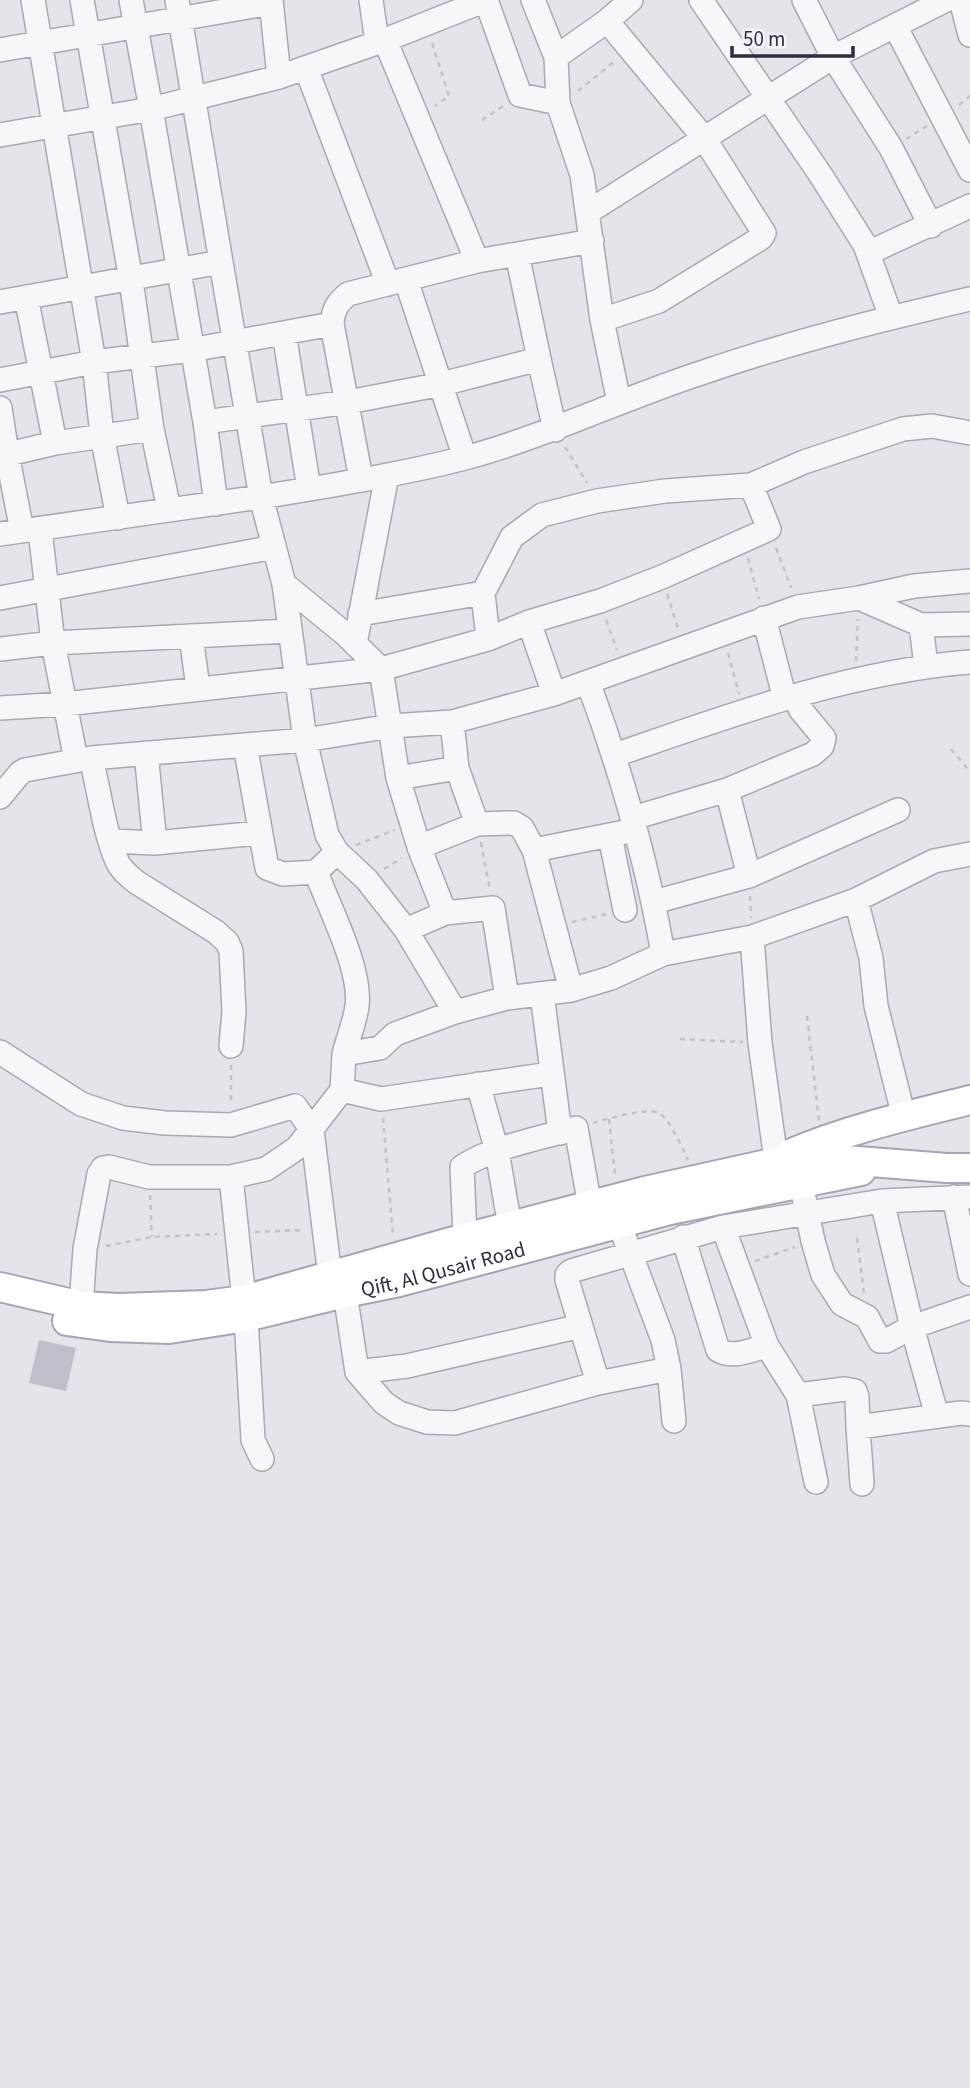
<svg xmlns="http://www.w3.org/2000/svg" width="970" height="2088" font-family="'Source Sans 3',sans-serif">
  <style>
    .building { fill: #bfbfca }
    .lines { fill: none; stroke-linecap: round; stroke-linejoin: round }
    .minor-casing { stroke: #a9a9b5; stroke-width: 26 }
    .major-casing { stroke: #a4a5b6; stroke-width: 32 }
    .path { stroke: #c2c2c9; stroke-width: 2.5; stroke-dasharray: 5 5; stroke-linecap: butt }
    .minor { stroke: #f7f7f9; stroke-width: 23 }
    .major { stroke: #fff; stroke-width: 28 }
    .labels { text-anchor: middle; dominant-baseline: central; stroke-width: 5; stroke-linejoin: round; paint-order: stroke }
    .street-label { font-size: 21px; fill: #2d2d42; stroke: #f4f4f8 }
  </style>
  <rect width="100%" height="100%" fill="#e4e4eb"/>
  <path class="building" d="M 39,1340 L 76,1348 L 66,1391 L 29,1383 Z"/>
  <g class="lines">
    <defs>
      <path id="minor" d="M 33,0 L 94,362 L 102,435 L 118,518
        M 82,0 L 131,280 L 152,429 L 169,509
        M 271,0 L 279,77
        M 371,0 L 377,42
        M 486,0 L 520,95 L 558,103
        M 533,0 L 556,57 L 558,103 L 582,175 L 602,320
        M 701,0 L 820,174 L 865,245 L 891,317
        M 804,0 L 833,57 L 891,148 L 931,226
        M 961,0 L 970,35
        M 607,21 L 704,138 L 764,233 L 761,238 L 659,301 L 602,320 L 619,402
        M 895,26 L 970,170
        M 385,40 L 477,261
        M 0,50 L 271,3
        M 556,57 L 607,21 L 631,0
        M 306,68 L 388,284
        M 0,135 L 151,109 L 131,0
        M 588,212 L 833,57 L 946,0
        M 868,253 L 970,206
        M 517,254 L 539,359
        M 406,280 L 465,458
        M 26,297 L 55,443
        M 0,302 L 221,262 L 177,0
        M 332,324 C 333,310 337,303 348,294 L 477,261 L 592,241
        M 284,333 L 309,489
        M 0,380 L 94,362 L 191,350 L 332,324 L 361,479
        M 0,408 L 7,454 L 22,531
        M 205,422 L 348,402 L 442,384 L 539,359 L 555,430
        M 0,456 L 55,443 L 152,429
        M 216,504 L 205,422 L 151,109 L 279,77 L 385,40 L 486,0
        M 40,530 L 53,643 L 76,760
        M 0,534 L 261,497 L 221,262
        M 284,584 L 345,634 L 381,669 L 398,778 L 419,847 L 445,913
        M 0,598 L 274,547
        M 859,598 L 921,625 L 970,624
        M 360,614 L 483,593
        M 764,618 L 785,699
        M 529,622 L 554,694
        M 921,625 L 926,666
        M 191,636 L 198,688
        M 488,639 L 483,593 L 512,537 L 542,515 L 597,501 L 665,491 L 751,485 L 804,462 L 903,429 L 932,426 L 970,433
        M 355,644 L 387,475
        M 0,649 L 53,643 L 289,631
        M 588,682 C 621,771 647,861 663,954
        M 0,708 L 65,704 L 381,669 L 488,639 L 529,622 L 600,601 L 662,577 L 769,529 L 751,485
        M 452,722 L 457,768 L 477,824
        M 245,745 L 267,868 L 283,874 L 316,872 L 337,852
        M 146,753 L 155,843
        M 615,755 C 731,715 847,672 970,662
        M 91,758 C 99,790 104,831 117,861 C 121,870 129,876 136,882 L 216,932 L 227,942 L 231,951 L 234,1012 L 231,1046
        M 398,778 L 457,768
        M 727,790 L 749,876
        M 0,797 L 20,773 L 25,770 L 91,758 L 305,740 L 391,726 L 452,722 L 554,694 L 798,607 L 859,598 L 914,586 L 970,581
        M 633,818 L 727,790 L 813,754 L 822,746 L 824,738 L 800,709 L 797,696
        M 610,836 L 625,910
        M 111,841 L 155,843 L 259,833
        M 419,847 L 477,824 L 514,823 L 522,828 L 534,850 L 571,990
        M 534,850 L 635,830
        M 316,872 C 329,907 362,970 357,1006 C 355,1022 348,1038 344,1054
        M 856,900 L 871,958 L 876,1006 L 904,1117
        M 654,902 L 749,876 L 898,810
        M 406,930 L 445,913 L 493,908 L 507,998
        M 752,937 L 760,1043 L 776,1160
        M 542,994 L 560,1133
        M 455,1012 L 406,930 L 367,880 L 337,852 L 327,835 L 305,740 L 284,584 L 261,497 C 329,486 398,475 465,458 C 547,436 623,398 704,372 C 791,342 880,320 970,299
        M 0,1052 L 81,1104 L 123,1118 L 165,1123 L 231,1125 L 295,1106 L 312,1130 L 330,1276
        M 478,1084 L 497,1151 L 510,1227
        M 342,1090 L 381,1099 L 550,1074
        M 231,1177 L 244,1300
        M 954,1197 L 970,1274
        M 804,1198 L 813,1241 L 823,1275 L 842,1304 L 867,1317 L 880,1341 L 886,1341 L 912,1327 L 970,1307
        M 882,1201 L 912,1327 L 937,1416
        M 619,1223 L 663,1340 L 669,1369 L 674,1421
        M 723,1227 L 767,1346 L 798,1395 L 816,1482
        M 683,1237 L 718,1350 C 733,1359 750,1350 767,1346
        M 465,1238 L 462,1167 C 489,1148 544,1137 576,1128 L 590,1206
        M 345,1293 L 357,1372 L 384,1403 L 399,1413 L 427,1422 L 455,1423 L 598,1383 L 669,1369
        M 81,1306 L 85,1249 L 99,1174 L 103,1168 L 109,1167 L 149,1177 L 231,1177 L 266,1169 L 297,1148 L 342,1090 L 344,1054 L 380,1048 L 395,1034 L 455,1012 L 507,998 L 571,990 L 611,978 L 663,954 L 752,937 L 856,900 L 934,861 L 970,854
        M 246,1317 L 253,1440 L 262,1459
        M 357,1372 L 407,1366 L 581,1326
        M 598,1383 L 567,1280 L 567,1275 L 571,1271 L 723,1227 L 882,1201 L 970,1197
        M 798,1395 L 845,1389 L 855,1391 L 857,1397 L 858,1427 L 961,1413 L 970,1414
        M 858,1427 L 862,1484"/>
      <g id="major">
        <path d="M 792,1153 C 849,1129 910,1115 970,1100"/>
        <path d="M 0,1287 L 81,1306 L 119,1308 L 206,1305 L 244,1300 L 465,1238 L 645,1191 L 767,1164 L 832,1159 L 947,1168 L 970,1168"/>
        <path id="s1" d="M 67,1321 L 110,1327 L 169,1329 L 246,1317 L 345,1293 L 399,1282 L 670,1210 L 861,1171"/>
      </g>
    </defs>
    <use href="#minor" class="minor-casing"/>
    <use href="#major" class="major-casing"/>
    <path class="path" d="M 432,43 L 449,96 L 435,106
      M 578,91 L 616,60
      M 959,105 L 970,96
      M 482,120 L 505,105
      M 906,139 L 927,126
      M 565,447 L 587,483
      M 776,548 L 791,588
      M 748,558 L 759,599
      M 667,594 L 679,631
      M 606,620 L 617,650
      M 728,653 L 739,694
      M 856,661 L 858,619
      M 951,749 L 970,772
      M 481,842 L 490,891
      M 356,845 L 395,830
      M 384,869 L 402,858
      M 750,896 L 751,918
      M 572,922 L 607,914
      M 807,1016 L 819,1121
      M 680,1039 L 743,1042
      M 231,1065 L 231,1104
      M 383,1118 L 393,1236
      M 609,1119 L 615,1175
      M 593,1123 C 607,1119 646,1107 659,1113 C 670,1119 682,1148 688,1160
      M 150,1195 L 152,1237
      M 255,1232 L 305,1230
      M 857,1238 L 864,1293
      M 106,1246 L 152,1237 L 217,1234
      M 755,1261 L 795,1247"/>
    <use href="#minor" class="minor"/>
    <use href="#major" class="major"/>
  </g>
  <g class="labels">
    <g class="street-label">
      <text stroke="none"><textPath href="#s1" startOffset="383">Qift, Al Qusair Road</textPath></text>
    </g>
  </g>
  <path d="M732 46v10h121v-10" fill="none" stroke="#2d2d42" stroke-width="3.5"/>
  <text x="743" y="46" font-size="21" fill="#2d2d42" stroke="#f4f4f8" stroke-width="5" paint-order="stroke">50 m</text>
</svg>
